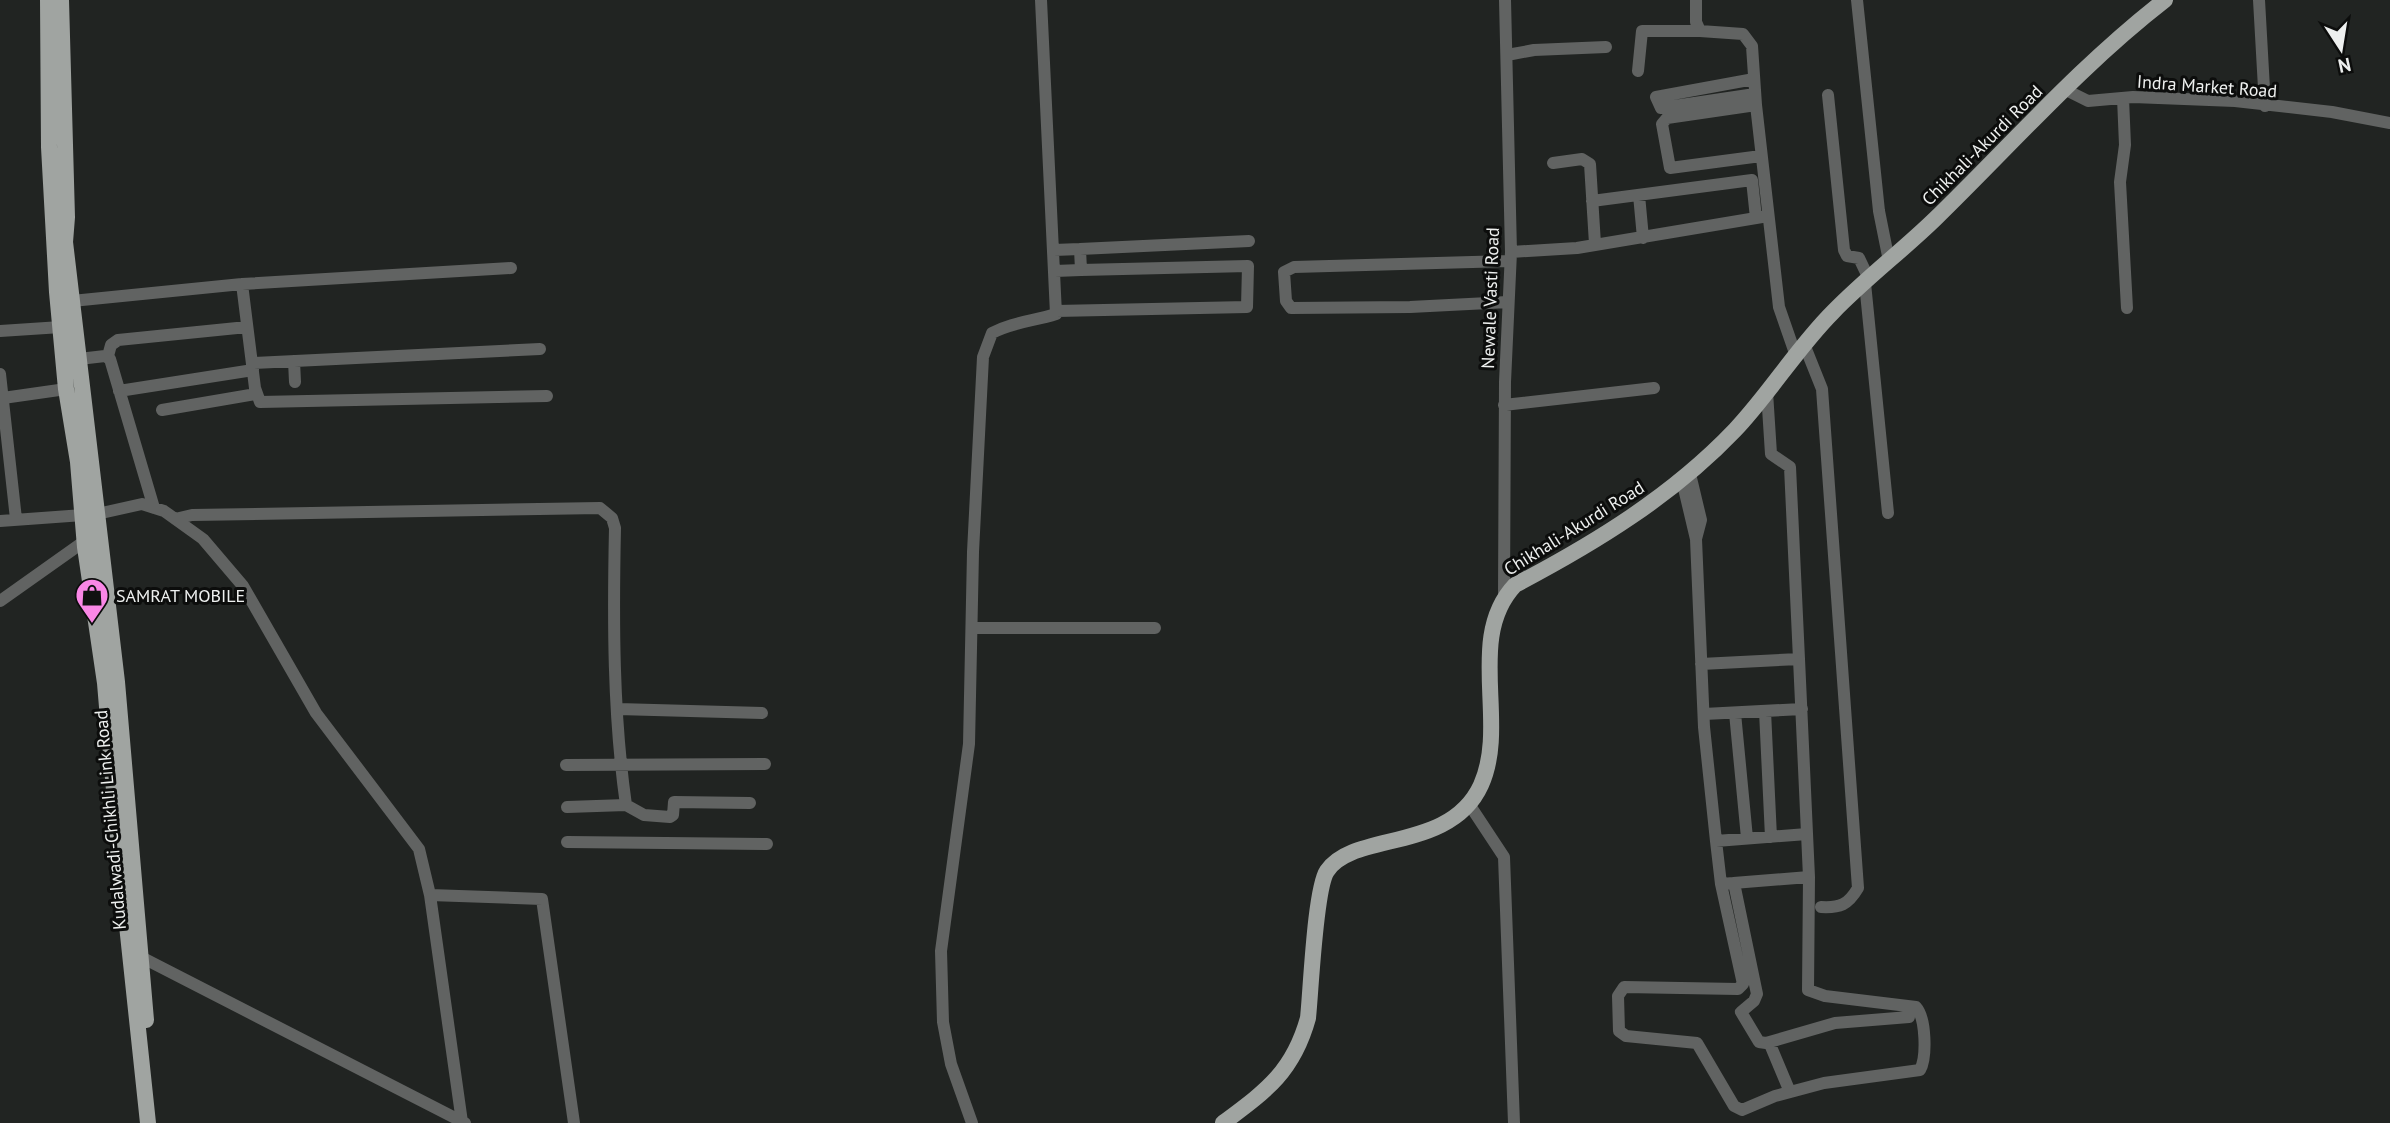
<svg xmlns="http://www.w3.org/2000/svg" width="2390" height="1123" font-family="'PT Sans',sans-serif">
  <style>
    .lines { fill: none; stroke-linecap: round; stroke-linejoin: round }
    .minor { stroke: #616362; stroke-width: 12 }
    .major { stroke: #a0a4a1; stroke-width: 16 }
    .labels { text-anchor: middle; dominant-baseline: central; stroke-width: 6; stroke-linejoin: round; paint-order: stroke }
    .street-label { font-size: 18px; fill: #eef0ef; stroke: #0c0d0c }
    .poi-label { font-size: 18px; fill: #eef0ef; stroke: #0c0d0c; text-anchor: start }
  </style>
  <rect width="100%" height="100%" fill="#212422"/>
  <g class="lines">
    <path class="minor" d="M 1696,0 L 1696,22 L 1700,31 L 1743,34 L 1752,46 L 1756,105 L 1779,307 L 1796,356
      M 1857,0 L 1879,211 L 1889,261
      M 2259,0 L 2265,106
      M 1507,55 L 1534,50 L 1606,47
      M 1638,71 L 1642,31 L 1700,31
      M 1754,79 L 1656,97 L 1661,108 L 1755,94
      M 2066,90 L 2088,101 L 2133,97 L 2235,101 L 2332,112 L 2390,123
      M 1828,95 L 1844,250 L 1847,256 L 1859,258 L 1869,279
      M 2123,98 L 2125,145 L 2120,182 L 2127,308
      M 1756,105 L 1667,118 L 1662,124 L 1670,168 L 1761,156
      M 1553,163 L 1582,159 L 1590,164 L 1595,244
      M 1639,195 L 1643,238
      M 1592,201 L 1752,180 L 1756,218
      M 1054,250 L 1080,249
      M 1511,252 L 1577,248 L 1768,216
      M 1055,271 L 1081,270 L 1080,249 L 1249,241
      M 1865,283 L 1888,513
      M 242,284 L 255,388 L 260,402 L 547,396
      M 72,301 L 242,284 L 511,268
      M 1508,302 L 1410,307 L 1291,308 L 1286,301 L 1284,272 L 1294,267 L 1508,261
      M 1056,311 L 1247,307 L 1248,266 L 1081,270
      M 0,331 L 61,327
      M 1804,344 L 1822,389 L 1858,888 C 1848,905 1840,908 1821,907
      M 108,356 L 111,345 L 118,340 L 247,327
      M 79,359 L 105,356 L 110,359 L 154,508
      M 294,361 L 295,382
      M 252,363 L 540,349
      M 0,374 L 16,519
      M 119,391 L 253,370
      M 1767,392 L 1771,454 L 1790,467 L 1799,659
      M 3,398 L 66,389
      M 1504,405 L 1654,388
      M 162,410 L 256,394
      M 1690,474 L 1701,520 L 1696,539
      M 1682,480 L 1696,539 L 1704,727 L 1716,841 L 1721,884 L 1743,984 L 1738,989 L 1624,987 L 1618,996 L 1619,1031 L 1626,1036 L 1697,1043 L 1734,1106 L 1742,1110 L 1775,1096 L 1824,1083 L 1920,1070 C 1927,1057 1926,1018 1916,1007 L 1825,996 L 1808,990 L 1809,877
      M 175,519 L 192,515 L 600,508 L 612,518 L 615,528 C 613,620 613,714 626,805
      M 0,521 L 97,514 L 142,504 L 164,511 L 203,539 L 243,586 L 316,713 L 419,849 L 430,895
      M 1504,597 L 1505,382 L 1511,252 L 1505,0
      M 0,601 L 89,538
      M 972,628 L 1155,628
      M 1701,664 L 1799,659 L 1809,877 L 1721,884
      M 618,709 L 762,713
      M 1765,711 L 1771,837
      M 1735,713 L 1747,838
      M 1704,714 L 1802,709
      M 566,765 L 765,764
      M 1469,804 L 1504,857 L 1514,1123
      M 567,807 L 626,805 L 644,815 L 670,817 L 673,815 L 674,802 L 750,803
      M 1716,841 L 1807,834
      M 567,842 L 767,844
      M 1734,883 L 1757,994 L 1754,1001 L 1741,1012 L 1759,1042 L 1766,1043 L 1835,1023 L 1909,1017
      M 141,957 L 465,1123
      M 1769,1042 L 1790,1092
      M 462,1122 L 430,895 L 542,899 L 574,1123
      M 972,1123 L 951,1064 L 943,1022 L 941,951 L 969,744 L 973,552 L 983,357 L 992,333 C 1012,322 1035,321 1056,314 L 1041,0"/>
    <path class="major" d="M 48,0 L 49,147 L 57,292 L 66,389 L 78,462 L 85,547 L 105,683 L 119,850 L 148,1123
      M 61,0 L 67,217 L 65,242 L 117,682 L 146,1020
      M 1223,1123 C 1266,1091 1293,1072 1308,1018 C 1311,990 1315,889 1327,871 C 1353,831 1450,853 1481,785 C 1509,723 1465,638 1515,585 C 1595,543 1672,496 1735,430 C 1770,393 1797,348 1833,312 C 1865,279 1902,251 1935,219 C 2011,145 2081,65 2165,0"/>
  </g>
  <defs>
    <symbol id="shop-pin" viewBox="-11 -11 22 30"><path d="M0 17L-7.5 6A9.5 9.5 0 1 1 7.5 6Z" fill="#fa87e6" stroke="#0c0d0c"/><path d="M-5-2.5h2.3a2.7 3.5 0 0 1 5.4 0H5L5.5 6h-11ZM-1.5-2.5h3a1.5 2.3 0 0 0-3 0Z" fill="#111"/></symbol>
  </defs>
  <g fill-rule="evenodd">
    <use href="#shop-pin" x="73" y="576" width="38" height="52"/>
  </g>
  <g class="labels">
    <g class="street-label">
      <text transform="translate(2207 86) rotate(4)">Indra Market Road</text>
      <text transform="translate(1982 145) rotate(-45)">Chikhali-Akurdi Road</text>
      <text transform="translate(1490 298) rotate(-88)">Newale Vasti Road</text>
      <text transform="translate(1574 528) rotate(-32)">Chikhali-Akurdi Road</text>
      <text transform="translate(110 820) rotate(-95)">Kudalwadi-Chikhli Link Road</text>
    </g>
    <g class="poi-label">
      <text x="116" y="595">SAMRAT MOBILE</text>
    </g>
  </g>
  <g transform="translate(2341 49) rotate(168)" stroke="#0c0d0c" stroke-width="5" paint-order="stroke">
  <path d="M0-5L12 26L0 18L-12 26Z" fill="#eef0ef"/>
  <text y="-10" font-size="19" font-weight="bold" text-anchor="middle" fill="#eef0ef">N</text>
  </g>
</svg>
